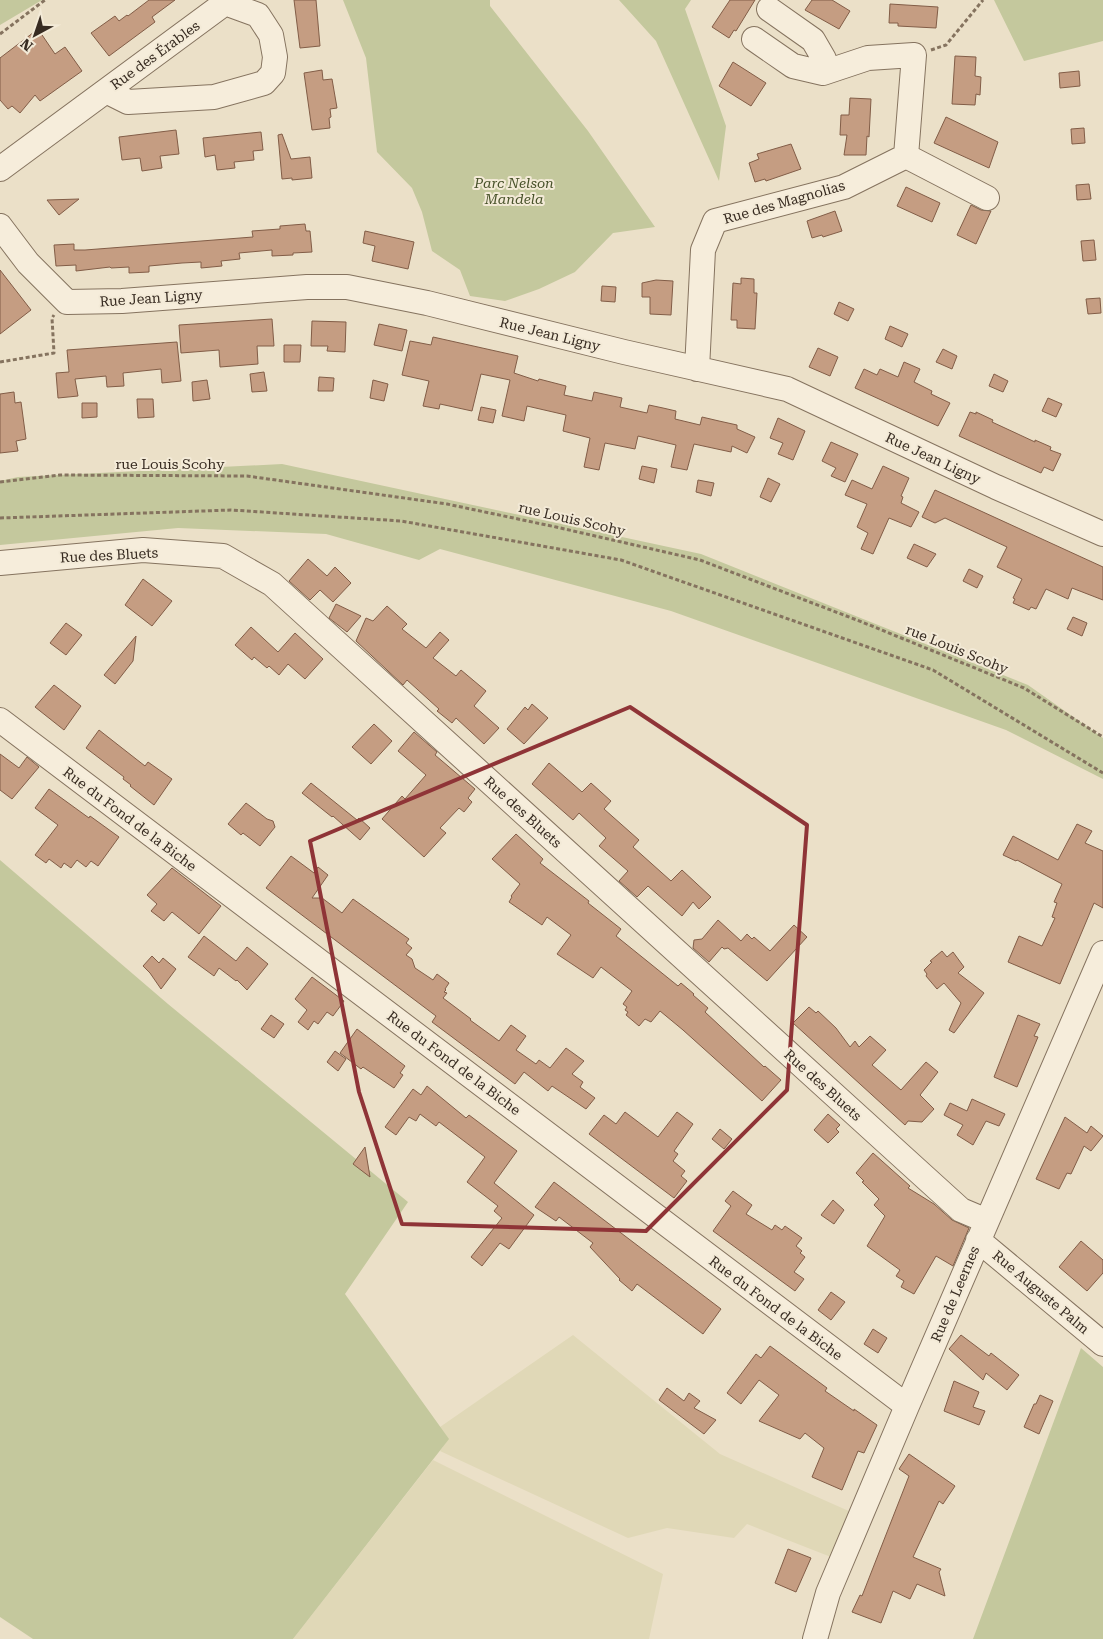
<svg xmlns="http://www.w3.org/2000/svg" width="1103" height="1639" font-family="'Roboto Serif',serif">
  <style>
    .farmland { fill: #e0d8b7 }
    .green { fill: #c4c89d }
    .building { fill: #c59d82; stroke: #825d47 }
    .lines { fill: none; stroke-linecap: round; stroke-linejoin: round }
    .minor-casing { stroke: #85735f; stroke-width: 26 }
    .path { stroke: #85735f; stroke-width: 3; stroke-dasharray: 4 2.5; stroke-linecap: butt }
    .minor { stroke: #f6eddb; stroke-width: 24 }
    .marked { fill: none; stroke: #8f3437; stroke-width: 4; stroke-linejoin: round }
    .labels { text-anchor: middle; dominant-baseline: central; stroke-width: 4; stroke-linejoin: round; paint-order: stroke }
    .street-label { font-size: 14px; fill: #372b21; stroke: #f3ead7 }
    .park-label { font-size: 14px; font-style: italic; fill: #48522a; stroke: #f3ead7 }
  </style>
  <rect width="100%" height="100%" fill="#ebe0c8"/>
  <path class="farmland" d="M 573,1335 L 720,1454 L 851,1512 L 831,1557 L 747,1524 L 734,1538 L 667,1528 L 628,1538 L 440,1451 L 448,1439 L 440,1427 Z
    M 433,1460 L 663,1574 L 649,1639 L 293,1639 Z"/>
  <path class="green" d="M 0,0 L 42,0 L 0,25 Z
    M 343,0 L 490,0 L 490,6 L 588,131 L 655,227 L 613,233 L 575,272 L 539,289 L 505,301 L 470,296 L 460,270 L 432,251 L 422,212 L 412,188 L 377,152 L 366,58 Z
    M 619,0 L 691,0 L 685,9 L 726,126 L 719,181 L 656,41 Z
    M 994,0 L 1103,0 L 1103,41 L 1024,61 Z
    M 282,464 L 701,554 L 1028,685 L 1103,738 L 1103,779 L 1006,730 L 671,611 L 440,549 L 419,560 L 326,534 L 178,528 L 0,545 L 0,481 L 18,477 Z
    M 0,860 L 168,1004 L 408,1202 L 345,1294 L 449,1439 L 293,1639 L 33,1639 L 0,1617 Z
    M 1081,1348 L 1103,1367 L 1103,1639 L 973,1639 Z"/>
  <path class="building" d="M 149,0 L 175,0 L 152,17 L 155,22 L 109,56 L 91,33 L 115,16 L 119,21 L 127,15 L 128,16 Z
    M 294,0 L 316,0 L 320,46 L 300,48 Z
    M 730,0 L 755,0 L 736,31 L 734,30 L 729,38 L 712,27 Z
    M 812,0 L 832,0 L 850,11 L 839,29 L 805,10 Z
    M 890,4 L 938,7 L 936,28 L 898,26 L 898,23 L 889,23 Z
    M 38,29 L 55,54 L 65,47 L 82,71 L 40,101 L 35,95 L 20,113 L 12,106 L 8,109 L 0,100 L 0,58 Z
    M 955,56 L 976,57 L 975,76 L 981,77 L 980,95 L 976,94 L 975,105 L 952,104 Z
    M 733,62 L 766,83 L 751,106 L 719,86 Z
    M 322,70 L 323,80 L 332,79 L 337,108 L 330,109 L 331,117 L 329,118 L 330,128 L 312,130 L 304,73 Z
    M 1079,71 L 1080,86 L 1060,88 L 1059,73 Z
    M 850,98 L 871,99 L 869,137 L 867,136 L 866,155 L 844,155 L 847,135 L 840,135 L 841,115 L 849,115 Z
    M 946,117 L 998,142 L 989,168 L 934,143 Z
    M 1084,128 L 1085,143 L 1072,144 L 1071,129 Z
    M 176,130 L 179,154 L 160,156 L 162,168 L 142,171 L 140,158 L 122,160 L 119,137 Z
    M 261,132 L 263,150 L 253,151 L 254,160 L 234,162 L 235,168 L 217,170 L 215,155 L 205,157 L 203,138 Z
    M 282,134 L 291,159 L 310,157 L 312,178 L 292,180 L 292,178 L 282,179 L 278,135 Z
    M 791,144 L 801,169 L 766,181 L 765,179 L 755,182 L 749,163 L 759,159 L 757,154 Z
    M 1089,184 L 1091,199 L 1077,200 L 1076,185 Z
    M 906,187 L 940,203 L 932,222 L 897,206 Z
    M 79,199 L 59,215 L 47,200 Z
    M 971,205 L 981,210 L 991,211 L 976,244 L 957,235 Z
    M 835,211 L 842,231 L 823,237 L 822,235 L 812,238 L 807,221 Z
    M 305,224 L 306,231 L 310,231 L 312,252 L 293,253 L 293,255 L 272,256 L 272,250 L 239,253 L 240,259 L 221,261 L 222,266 L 201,268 L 201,262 L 182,263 L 149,266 L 149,272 L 129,273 L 129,267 L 111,268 L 110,267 L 76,271 L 76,265 L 56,266 L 54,245 L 74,244 L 74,250 L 85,250 L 253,237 L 252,231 L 280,229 L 280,226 Z
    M 365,231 L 414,242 L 408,269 L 372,261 L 375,246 L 363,243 Z
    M 1094,240 L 1096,260 L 1083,261 L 1081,241 Z
    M 0,270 L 31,310 L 0,334 Z
    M 741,278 L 754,279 L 754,293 L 757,293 L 755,329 L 737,328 L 737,320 L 731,320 L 733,283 L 741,284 Z
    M 656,280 L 673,281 L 671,315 L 650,314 L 650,297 L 642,297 L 642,283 Z
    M 602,286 L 616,287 L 615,302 L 601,301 Z
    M 1100,298 L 1101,313 L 1088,314 L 1086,299 Z
    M 839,302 L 854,309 L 848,321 L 834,314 Z
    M 272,319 L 274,346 L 257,346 L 258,364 L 220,367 L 219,350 L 181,353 L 179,325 Z
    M 312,321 L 346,322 L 345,352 L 327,351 L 328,346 L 311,346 Z
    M 379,324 L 407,330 L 402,351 L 374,345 Z
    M 890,326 L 908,334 L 902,347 L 885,339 Z
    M 433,337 L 518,356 L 514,373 L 538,381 L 539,379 L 566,386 L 564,395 L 592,401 L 594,392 L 622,398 L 620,407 L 647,413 L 649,405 L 663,408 L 676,411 L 675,419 L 700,425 L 702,417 L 719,421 L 737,425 L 737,429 L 755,437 L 747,453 L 732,446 L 731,452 L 694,444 L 687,470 L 671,467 L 676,445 L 638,436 L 635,449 L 605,443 L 599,470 L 584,467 L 590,438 L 563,431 L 566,415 L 527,406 L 524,421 L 502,416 L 510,380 L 481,374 L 472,411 L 440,404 L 439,409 L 423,406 L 429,381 L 402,375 L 410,341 L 431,345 Z
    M 177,342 L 181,381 L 162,383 L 161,369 L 123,373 L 124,386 L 107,387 L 106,376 L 75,379 L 78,396 L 58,398 L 56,373 L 69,372 L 67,350 Z
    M 284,345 L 301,345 L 300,362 L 284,362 Z
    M 818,348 L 838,357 L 830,376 L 809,367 Z
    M 943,349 L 957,356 L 952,369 L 936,362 Z
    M 904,362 L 920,369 L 914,382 L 932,391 L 931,394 L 950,403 L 938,426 L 855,388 L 864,369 L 877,375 L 880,369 L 898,377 Z
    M 264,372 L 267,391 L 252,392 L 250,374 Z
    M 994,374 L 1008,381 L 1003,392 L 989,386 Z
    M 319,377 L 334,378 L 333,391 L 318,391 Z
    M 207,380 L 210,399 L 193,401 L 192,382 Z
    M 373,380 L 388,384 L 384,401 L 370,398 Z
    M 14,392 L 15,403 L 21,402 L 26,439 L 16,441 L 18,451 L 0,453 L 0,394 Z
    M 1048,398 L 1062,404 L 1056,417 L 1042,411 Z
    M 137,399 L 153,399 L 154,417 L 138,418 Z
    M 82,403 L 97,403 L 97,417 L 82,418 Z
    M 481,407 L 496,410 L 493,423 L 478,420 Z
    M 970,412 L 976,414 L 976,412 L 993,420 L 992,422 L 1035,442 L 1035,440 L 1051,447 L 1050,450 L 1061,454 L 1053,471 L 1044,467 L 1041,473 L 959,436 Z
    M 778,418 L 805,431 L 793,460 L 778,454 L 783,443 L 770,438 Z
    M 831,442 L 858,454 L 845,482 L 831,476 L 836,468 L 822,461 Z
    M 642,466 L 657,469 L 654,483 L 639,479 Z
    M 883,466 L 909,478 L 901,496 L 903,497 L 901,503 L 919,512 L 911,527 L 889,518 L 873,554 L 861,549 L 868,533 L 857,527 L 867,504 L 845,495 L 852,480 L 872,489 Z
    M 768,478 L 780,484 L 771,502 L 760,497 Z
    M 698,480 L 714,483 L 711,496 L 696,492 Z
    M 935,490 L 1103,567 L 1103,600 L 1072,588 L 1068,599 L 1046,589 L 1036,609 L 1031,607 L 1029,610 L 1013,603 L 1015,599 L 1013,598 L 1022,579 L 997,567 L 1007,547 L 945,518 L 935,523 L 922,517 Z
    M 914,544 L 936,554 L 927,567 L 907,558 Z
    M 308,559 L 327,576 L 335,567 L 351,583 L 333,602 L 320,590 L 310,600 L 289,581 Z
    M 969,569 L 983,576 L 977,588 L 963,581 Z
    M 143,579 L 172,601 L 152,626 L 125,605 Z
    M 336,604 L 361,616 L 347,632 L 329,618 Z
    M 387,606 L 407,624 L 402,629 L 426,648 L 440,632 L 449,640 L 433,658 L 456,676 L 461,670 L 486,691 L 474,706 L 499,728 L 484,744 L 456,718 L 452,723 L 437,711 L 439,709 L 407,680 L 403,685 L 356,641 L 366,618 L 373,621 Z
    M 1073,617 L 1087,623 L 1082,636 L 1067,629 Z
    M 66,623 L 82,635 L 66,655 L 50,643 Z
    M 251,627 L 278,652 L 295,633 L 323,659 L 305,679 L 288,664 L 279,675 L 269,666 L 267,668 L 254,657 L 252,660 L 235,645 Z
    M 136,636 L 133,661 L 115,684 L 104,675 Z
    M 54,685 L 81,706 L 64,730 L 35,707 Z
    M 532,704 L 548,718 L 524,744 L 507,729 L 525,707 L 528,710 Z
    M 374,724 L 392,741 L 371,764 L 352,747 Z
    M 99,730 L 145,766 L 148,762 L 172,779 L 154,805 L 130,786 L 131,785 L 123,779 L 124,777 L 86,748 Z
    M 414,732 L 437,752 L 435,755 L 475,789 L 468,798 L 472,802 L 464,812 L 459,808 L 440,828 L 446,833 L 424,857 L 382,819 L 402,796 L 405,799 L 426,775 L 398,751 Z
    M 0,754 L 19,768 L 27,757 L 39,767 L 12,799 L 0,790 Z
    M 549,763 L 582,792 L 591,783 L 611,801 L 604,809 L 639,840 L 633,847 L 671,881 L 682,870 L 711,897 L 699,909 L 693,902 L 682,916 L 648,886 L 637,897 L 619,881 L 628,871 L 599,846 L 606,838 L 579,813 L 573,820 L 532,784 Z
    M 311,783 L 357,820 L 359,818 L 370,828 L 360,840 L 333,816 L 332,817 L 302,793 Z
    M 49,789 L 89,818 L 90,816 L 119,837 L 98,866 L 91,861 L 86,867 L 77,860 L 71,868 L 64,863 L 61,868 L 49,859 L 46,863 L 35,855 L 58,825 L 35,808 Z
    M 246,803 L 267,819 L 273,821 L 275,827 L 260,846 L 243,833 L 241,835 L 228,824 Z
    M 1077,824 L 1092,831 L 1085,843 L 1103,851 L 1103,908 L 1094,903 L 1060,984 L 1008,962 L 1019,936 L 1042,946 L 1055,918 L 1052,917 L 1057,903 L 1054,902 L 1062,884 L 1017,860 L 1016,861 L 1003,855 L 1013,836 L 1058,860 Z
    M 516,834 L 543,859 L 540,863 L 589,901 L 588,903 L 621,929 L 616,936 L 678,986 L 681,983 L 694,994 L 693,995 L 708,1008 L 705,1012 L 764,1067 L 765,1066 L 781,1080 L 762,1101 L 683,1030 L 660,1011 L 651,1022 L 645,1019 L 639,1026 L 626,1015 L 628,1012 L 625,1010 L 627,1007 L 623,1004 L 632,991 L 601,967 L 593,978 L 557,954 L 571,935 L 547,917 L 542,925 L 509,902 L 512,897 L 511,896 L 520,884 L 492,859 Z
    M 291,856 L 314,873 L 318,867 L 328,875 L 312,898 L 322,898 L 342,913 L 353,899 L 409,939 L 406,943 L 412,948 L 406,955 L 412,959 L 415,968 L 433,980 L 437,974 L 449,983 L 445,989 L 446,990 L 444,992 L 447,993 L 443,998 L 471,1019 L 470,1020 L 499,1041 L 511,1025 L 526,1036 L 516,1050 L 536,1064 L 539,1060 L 550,1068 L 566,1048 L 584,1061 L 572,1074 L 583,1082 L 580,1087 L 595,1098 L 586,1109 L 552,1086 L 548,1091 L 524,1072 L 515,1084 L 432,1022 L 436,1016 L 266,888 Z
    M 172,868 L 221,906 L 199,934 L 172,912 L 164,921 L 151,911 L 157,904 L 147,895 Z
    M 718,920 L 741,941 L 747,934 L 752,939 L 754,937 L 770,951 L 794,925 L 807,937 L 767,981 L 728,948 L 724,949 L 722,947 L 709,962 L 693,948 L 694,940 L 702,939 Z
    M 204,936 L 236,961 L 247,947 L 268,964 L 247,990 L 237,980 L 236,981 L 219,968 L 214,976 L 188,957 Z
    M 942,951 L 947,957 L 953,952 L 964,967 L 958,973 L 984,993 L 954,1033 L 949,1030 L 961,1003 L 944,983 L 937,989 L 926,976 L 927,974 L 924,970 L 932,962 L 930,961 Z
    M 152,956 L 159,963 L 163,958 L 176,969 L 161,989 L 150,973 L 143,966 Z
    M 312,977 L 344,1001 L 333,1016 L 327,1012 L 318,1024 L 314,1021 L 308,1030 L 298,1022 L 307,1010 L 295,999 Z
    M 809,1007 L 816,1013 L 818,1011 L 836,1028 L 850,1047 L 855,1041 L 859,1047 L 870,1036 L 886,1050 L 872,1065 L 901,1090 L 926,1062 L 938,1072 L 920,1095 L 934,1109 L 922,1122 L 908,1121 L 905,1125 L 793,1023 Z
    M 271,1015 L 284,1024 L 274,1038 L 261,1029 Z
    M 1018,1015 L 1040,1024 L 1034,1036 L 1038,1037 L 1017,1087 L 994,1077 Z
    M 357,1029 L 405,1066 L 400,1073 L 403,1075 L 394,1088 L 363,1067 L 361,1069 L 340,1053 Z
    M 335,1051 L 346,1059 L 338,1071 L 327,1062 Z
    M 427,1086 L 466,1118 L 469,1115 L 517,1151 L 494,1183 L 534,1215 L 509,1249 L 500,1243 L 482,1266 L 471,1257 L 502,1218 L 494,1211 L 498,1206 L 467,1182 L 485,1157 L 439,1122 L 436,1126 L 420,1114 L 416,1121 L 409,1117 L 396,1135 L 385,1127 L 413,1089 L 421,1095 Z
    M 972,1099 L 1005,1114 L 999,1126 L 986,1121 L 973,1145 L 957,1135 L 963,1125 L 944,1115 L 950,1103 L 967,1111 Z
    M 625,1112 L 658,1137 L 677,1112 L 693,1124 L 674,1151 L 678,1154 L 673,1161 L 685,1171 L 681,1176 L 687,1181 L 674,1198 L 589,1134 L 604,1115 L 616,1124 Z
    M 828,1114 L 840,1125 L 836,1129 L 839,1132 L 828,1143 L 814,1130 Z
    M 1065,1117 L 1087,1133 L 1091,1126 L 1103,1136 L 1091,1151 L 1084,1146 L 1071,1174 L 1067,1173 L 1059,1189 L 1036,1179 Z
    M 720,1129 L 732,1139 L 724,1149 L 712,1139 Z
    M 365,1147 L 370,1177 L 353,1164 Z
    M 873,1153 L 910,1186 L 908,1188 L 934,1204 L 952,1220 L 969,1228 L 953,1266 L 936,1256 L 914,1294 L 901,1287 L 904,1281 L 896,1276 L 900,1270 L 867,1246 L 885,1216 L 874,1205 L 879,1199 L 862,1182 L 864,1181 L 856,1173 Z
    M 554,1182 L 721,1309 L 703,1334 L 637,1284 L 632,1291 L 619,1280 L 620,1279 L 590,1247 L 593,1243 L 559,1217 L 556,1221 L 535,1207 Z
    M 733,1191 L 752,1205 L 746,1214 L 772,1230 L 775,1225 L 782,1230 L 785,1226 L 802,1238 L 796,1246 L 802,1251 L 800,1253 L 805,1257 L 794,1272 L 804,1279 L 795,1291 L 713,1231 L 731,1206 L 725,1201 Z
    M 833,1200 L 844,1210 L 834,1224 L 821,1215 Z
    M 1081,1241 L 1103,1260 L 1103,1273 L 1087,1291 L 1059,1267 Z
    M 831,1292 L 845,1302 L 831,1320 L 818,1310 Z
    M 873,1329 L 887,1338 L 878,1353 L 864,1344 Z
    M 961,1335 L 989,1356 L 991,1353 L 1019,1375 L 1007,1390 L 986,1373 L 983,1380 L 949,1349 Z
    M 770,1346 L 827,1388 L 825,1391 L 854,1411 L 854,1409 L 877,1425 L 864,1453 L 858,1451 L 842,1490 L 812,1477 L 824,1448 L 805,1433 L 800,1439 L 759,1421 L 779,1395 L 759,1380 L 741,1404 L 727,1393 L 756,1354 L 761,1358 Z
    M 954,1381 L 979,1392 L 973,1407 L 985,1411 L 979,1425 L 944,1411 Z
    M 667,1388 L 684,1401 L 689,1393 L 700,1401 L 694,1408 L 716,1420 L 704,1434 L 659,1400 Z
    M 1040,1395 L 1053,1401 L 1039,1434 L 1024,1427 L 1034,1404 L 1036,1404 Z
    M 909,1454 L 955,1486 L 943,1504 L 939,1501 L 913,1557 L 941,1569 L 939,1572 L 945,1596 L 917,1584 L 910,1599 L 893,1591 L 881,1623 L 852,1612 L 860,1595 L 862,1596 L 909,1476 L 899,1469 Z
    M 788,1549 L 811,1558 L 796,1592 L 775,1583 Z"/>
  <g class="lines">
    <defs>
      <path id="minor" d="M 769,9 L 813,40 L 824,59 L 823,73
        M 906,156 L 987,198
        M 0,169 L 225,3 L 258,15 L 271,35 L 275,57 L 273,73 L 264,83 L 214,97 L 128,102 L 106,91
        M 0,226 L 28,263 L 67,302 L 122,301 L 307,287 L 347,287 L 427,303 L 624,352 L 787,389 L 996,487 L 1103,534
        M 697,369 L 703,250 L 715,221 L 844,187 L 906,156 L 914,55 L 868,58 L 823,73 L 793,66 L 754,39
        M 0,563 L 143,550 L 223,556 L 272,584 L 961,1210 L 987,1221
        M 0,720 L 907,1406
        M 978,1240 L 1103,1344
        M 815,1639 L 828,1593 L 907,1406 L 1103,953"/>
    </defs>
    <use href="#minor" class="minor-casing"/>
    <path class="path" d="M 0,34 L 45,0
      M 931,50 L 946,45 L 983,0
      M 0,362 L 54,353 L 52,318 L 54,315
      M 0,482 L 60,475 L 247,476 L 447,504 L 556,527 L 700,560 L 862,622 L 1024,688 L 1103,737
      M 0,518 L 231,510 L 401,521 L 621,560 L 933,670 L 1103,773"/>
    <use href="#minor" class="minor"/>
  </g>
  <path class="marked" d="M 630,707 L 807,825 L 787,1090 L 646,1231 L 402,1224 L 359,1092 L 310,841 Z"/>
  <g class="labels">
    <g class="street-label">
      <text transform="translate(155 55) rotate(-36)">Rue des Érables</text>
      <text transform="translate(784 202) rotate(-16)">Rue des Magnolias</text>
      <text transform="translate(151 298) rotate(-4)">Rue Jean Ligny</text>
      <text transform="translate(550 334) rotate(14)">Rue Jean Ligny</text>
      <text transform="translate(933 458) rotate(25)">Rue Jean Ligny</text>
      <text x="170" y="464">rue Louis Scohy</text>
      <text transform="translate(572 519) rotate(13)">rue Louis Scohy</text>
      <text transform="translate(109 555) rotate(-3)">Rue des Bluets</text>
      <text transform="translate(957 649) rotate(22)">rue Louis Scohy</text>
      <text transform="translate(523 812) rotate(42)">Rue des Bluets</text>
      <text transform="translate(130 819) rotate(37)">Rue du Fond de la Biche</text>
      <text transform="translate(454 1063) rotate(37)">Rue du Fond de la Biche</text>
      <text transform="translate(823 1085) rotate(42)">Rue des Bluets</text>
      <text transform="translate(1041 1292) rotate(40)">Rue Auguste Palm</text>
      <text transform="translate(955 1294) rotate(-67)">Rue de Leernes</text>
      <text transform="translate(776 1308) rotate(37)">Rue du Fond de la Biche</text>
    </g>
    <g class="park-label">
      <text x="514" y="183">Parc Nelson<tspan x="514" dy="16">Mandela</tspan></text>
    </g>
  </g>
  <g transform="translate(35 35) rotate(220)" stroke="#f3ead7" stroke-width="4" paint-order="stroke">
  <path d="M0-4L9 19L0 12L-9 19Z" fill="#372b21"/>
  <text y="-8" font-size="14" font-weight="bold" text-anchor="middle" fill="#372b21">N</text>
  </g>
</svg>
